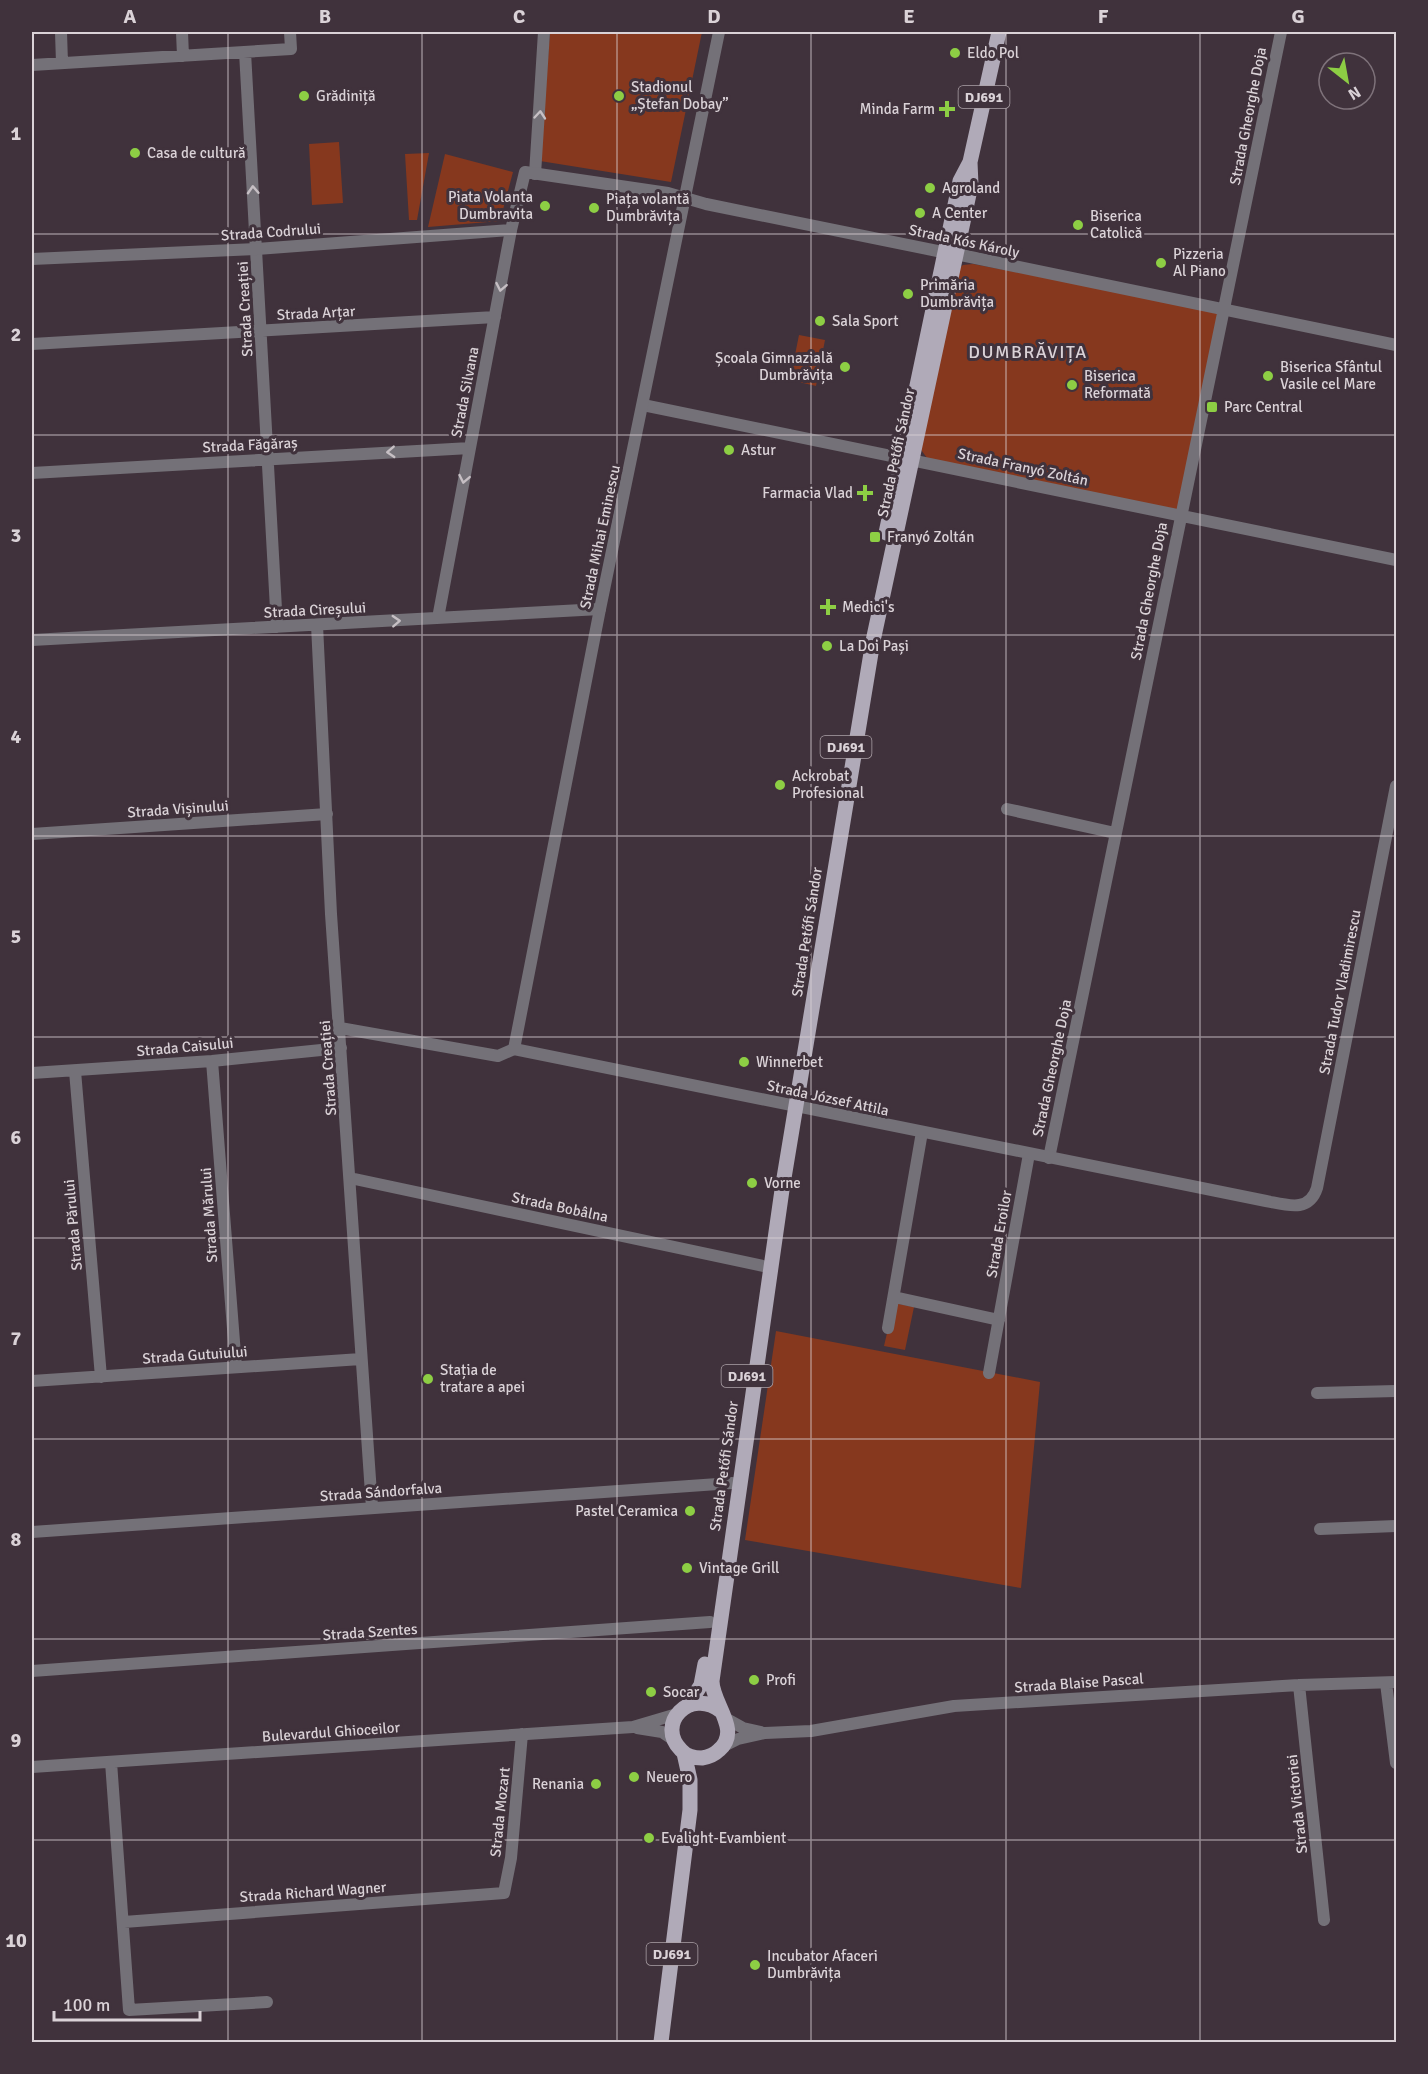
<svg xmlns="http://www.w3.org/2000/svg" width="1428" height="2074" font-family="Signika,sans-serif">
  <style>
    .green { fill: #86381e }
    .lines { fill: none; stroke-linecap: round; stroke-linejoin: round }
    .minor { stroke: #747178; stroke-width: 12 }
    .tertiary { stroke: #747178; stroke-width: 12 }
    .primary { stroke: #b0aab8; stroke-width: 15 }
    .oneway { stroke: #c6bfc4 }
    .grid { fill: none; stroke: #dad2d7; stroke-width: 1.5; stroke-opacity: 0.55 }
    .poi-dot { fill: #8dce44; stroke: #40323c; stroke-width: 2 }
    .labels { text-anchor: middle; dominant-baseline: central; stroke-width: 6; stroke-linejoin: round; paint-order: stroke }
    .shield { fill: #40323c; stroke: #aca2a8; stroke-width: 1.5 }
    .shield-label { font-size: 14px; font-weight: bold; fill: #dad2d7 }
    .poi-label { font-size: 15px; fill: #dad2d7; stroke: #40323c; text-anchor: start }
    .street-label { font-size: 15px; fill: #dad2d7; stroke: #40323c }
    .quarter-label { font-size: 18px; letter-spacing: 1.5px; fill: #dad2d7; stroke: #40323c }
    .neatline { fill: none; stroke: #dad2d7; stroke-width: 2 }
    .grid-label { font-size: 20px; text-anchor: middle; font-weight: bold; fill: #dad2d7 }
  </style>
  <rect width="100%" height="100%" fill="#40323c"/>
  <path class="green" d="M 550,32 L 702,32 L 671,182 L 540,161 Z
    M 339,142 L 343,203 L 312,205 L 309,144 Z
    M 429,153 L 417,220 L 409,220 L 405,154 Z
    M 445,154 L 513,172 L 500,221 L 428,227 Z
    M 973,264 L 1224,311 L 1180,515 L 927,458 L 919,447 L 956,271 L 963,265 Z
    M 799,335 L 825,340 L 816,386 L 790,380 Z
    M 894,1303 L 914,1307 L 905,1350 L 884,1346 Z
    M 776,1331 L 1040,1382 L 1021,1588 L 745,1540 Z"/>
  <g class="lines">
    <path class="minor" d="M 61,32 L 62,63
      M 182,32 L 183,56
      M 245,52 L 277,627
      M 32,65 L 291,49 L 290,32
      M 535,174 L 544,32
      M 956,254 L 1396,345
      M 32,344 L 495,317
      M 643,405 L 1396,560
      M 32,473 L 470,448
      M 438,618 L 511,230
      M 317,625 L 331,914 L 372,1508
      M 32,640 L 600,609
      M 1007,809 L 1115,833
      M 32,834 L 327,814
      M 340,1028 L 498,1056 L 514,1049
      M 212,1061 L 236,1367
      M 75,1071 L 101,1377
      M 32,1073 L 212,1061 L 341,1048
      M 1049,1158 L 1281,32
      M 350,1178 L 763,1266
      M 894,1297 L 999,1320
      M 888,1328 L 922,1132
      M 989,1373 L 1029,1154
      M 32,1381 L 361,1359
      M 1317,1393 L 1396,1391
      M 1320,1529 L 1396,1526
      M 32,1532 L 732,1483
      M 32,1671 L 710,1622
      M 1386,1683 L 1396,1763
      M 1299,1685 L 1324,1920
      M 725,1718 L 743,1728 L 761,1732
      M 637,1728 L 662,1732 L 674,1740
      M 722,1747 L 738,1739 L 765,1733 L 811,1731 L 954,1706 L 1299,1685 L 1396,1682
      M 111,1762 L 129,2010 L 267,2002
      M 32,1767 L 633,1727 L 677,1714
      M 124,1922 L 504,1893 L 511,1858 L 522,1734"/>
    <path class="tertiary" d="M 719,32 L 600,609 L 514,1049 L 1266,1201 C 1287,1205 1309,1213 1317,1188 L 1396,786
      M 32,259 L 257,249 L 511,230 L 525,172 L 668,193 L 706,204 L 952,254"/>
    <path class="primary" d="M 886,533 L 960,181 L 970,162 L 999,32
      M 688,1705 L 701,1685 L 705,1664
      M 721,1711 C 690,1687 655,1724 681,1750 C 686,1756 694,1758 702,1758 C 709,1757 714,1755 719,1750 C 742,1730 712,1704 712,1681 L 782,1190 L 873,641 L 971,185 L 970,162
      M 661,2042 L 690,1810 L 690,1780 L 684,1753"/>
  </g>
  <defs><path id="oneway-chevron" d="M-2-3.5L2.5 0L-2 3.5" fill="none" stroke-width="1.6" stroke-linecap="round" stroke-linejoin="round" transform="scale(1.5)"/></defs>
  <g class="oneway">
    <use href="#oneway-chevron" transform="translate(540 115) rotate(-85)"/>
    <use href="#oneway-chevron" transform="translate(253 190) rotate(-93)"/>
    <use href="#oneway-chevron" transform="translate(501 287) rotate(101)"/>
    <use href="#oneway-chevron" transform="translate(391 452) rotate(177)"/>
    <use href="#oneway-chevron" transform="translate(464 479) rotate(101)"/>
    <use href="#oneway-chevron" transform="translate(396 621) rotate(-3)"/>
  </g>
  <path class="grid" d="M 228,32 L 228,2042M 422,32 L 422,2042M 617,32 L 617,2042M 811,32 L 811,2042M 1006,32 L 1006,2042M 1200,32 L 1200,2042M 32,234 L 1396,234M 32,435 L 1396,435M 32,635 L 1396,635M 32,836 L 1396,836M 32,1037 L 1396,1037M 32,1238 L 1396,1238M 32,1439 L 1396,1439M 32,1639 L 1396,1639M 32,1840 L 1396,1840"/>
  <g class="poi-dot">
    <circle cx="955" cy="53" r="6"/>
    <circle cx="304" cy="96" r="6"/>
    <circle cx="619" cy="96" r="6"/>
    <path d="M944 100h6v6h6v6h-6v6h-6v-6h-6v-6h6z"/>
    <circle cx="135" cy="153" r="6"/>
    <circle cx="930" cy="188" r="6"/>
    <circle cx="545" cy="206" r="6"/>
    <circle cx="594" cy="208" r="6"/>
    <circle cx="920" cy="213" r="6"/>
    <circle cx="1078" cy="225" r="6"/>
    <circle cx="1161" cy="263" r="6"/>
    <circle cx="908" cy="294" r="6"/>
    <circle cx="820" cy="321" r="6"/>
    <circle cx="845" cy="367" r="6"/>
    <circle cx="1268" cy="376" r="6"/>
    <circle cx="1072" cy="385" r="6"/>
    <rect x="1206" y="401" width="12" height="12" rx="3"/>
    <circle cx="729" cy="450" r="6"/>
    <path d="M862 484h6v6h6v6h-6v6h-6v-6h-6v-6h6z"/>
    <rect x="869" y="531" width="12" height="12" rx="3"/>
    <path d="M825 598h6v6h6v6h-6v6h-6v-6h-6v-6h6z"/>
    <circle cx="827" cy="646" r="6"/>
    <circle cx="780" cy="785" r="6"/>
    <circle cx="744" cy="1062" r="6"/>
    <circle cx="752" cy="1183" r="6"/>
    <circle cx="428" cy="1379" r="6"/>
    <circle cx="690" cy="1511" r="6"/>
    <circle cx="687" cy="1568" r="6"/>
    <circle cx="754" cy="1680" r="6"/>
    <circle cx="651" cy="1692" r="6"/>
    <circle cx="634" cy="1777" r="6"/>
    <circle cx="596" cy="1784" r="6"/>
    <circle cx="649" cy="1838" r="6"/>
    <circle cx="755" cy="1965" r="6"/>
  </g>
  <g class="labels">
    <g class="shield">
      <rect x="958.5" y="86" width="51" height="22" rx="4.5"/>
      <rect x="820.5" y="736" width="51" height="22" rx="4.5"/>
      <rect x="721.5" y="1365" width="51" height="22" rx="4.5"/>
      <rect x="646.5" y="1943" width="51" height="22" rx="4.5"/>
    </g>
    <g class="shield-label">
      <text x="984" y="97">DJ691</text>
      <text x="846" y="747">DJ691</text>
      <text x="747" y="1376">DJ691</text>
      <text x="672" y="1954">DJ691</text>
    </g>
    <g class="poi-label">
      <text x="967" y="53">Eldo Pol</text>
      <text x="631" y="87">Stadionul<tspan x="631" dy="17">„Ștefan Dobay”</tspan></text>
      <text x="316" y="96">Grădiniță</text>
      <text x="935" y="109" text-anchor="end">Minda Farm</text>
      <text x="147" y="153">Casa de cultură</text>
      <text x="942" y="188">Agroland</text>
      <text x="533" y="197" text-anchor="end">Piata Volanta<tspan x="533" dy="17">Dumbravita</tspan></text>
      <text x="606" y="199">Piața volantă<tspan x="606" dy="17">Dumbrăvița</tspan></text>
      <text x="932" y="213">A Center</text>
      <text x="1090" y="216">Biserica<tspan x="1090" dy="17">Catolică</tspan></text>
      <text x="1173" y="254">Pizzeria<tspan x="1173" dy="17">Al Piano</tspan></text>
      <text x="920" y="285">Primăria<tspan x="920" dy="17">Dumbrăvița</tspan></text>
      <text x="832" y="321">Sala Sport</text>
      <text x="833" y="358" text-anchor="end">Școala Gimnazială<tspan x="833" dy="17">Dumbrăvița</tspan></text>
      <text x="1280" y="367">Biserica Sfântul<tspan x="1280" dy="17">Vasile cel Mare</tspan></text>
      <text x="1084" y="376">Biserica<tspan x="1084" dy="17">Reformată</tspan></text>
      <text x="1224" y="407">Parc Central</text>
      <text x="741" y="450">Astur</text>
      <text x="853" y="493" text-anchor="end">Farmacia Vlad</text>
      <text x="887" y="537">Franyó Zoltán</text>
      <text x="842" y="607">Medici's</text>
      <text x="839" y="646">La Doi Pași</text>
      <text x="792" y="776">Ackrobat<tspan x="792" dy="17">Profesional</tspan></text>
      <text x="756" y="1062">Winnerbet</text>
      <text x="764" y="1183">Vorne</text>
      <text x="440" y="1370">Stația de<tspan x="440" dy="17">tratare a apei</tspan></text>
      <text x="678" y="1511" text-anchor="end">Pastel Ceramica</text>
      <text x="699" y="1568">Vintage Grill</text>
      <text x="766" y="1680">Profi</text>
      <text x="663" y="1692">Socar</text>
      <text x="646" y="1777">Neuero</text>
      <text x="584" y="1784" text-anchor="end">Renania</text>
      <text x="661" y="1838">Evalight-Evambient</text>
      <text x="767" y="1956">Incubator Afaceri<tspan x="767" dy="17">Dumbrăvița</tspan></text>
    </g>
    <g class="street-label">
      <text transform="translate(1248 116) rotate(-79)">Strada Gheorghe Doja</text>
      <text transform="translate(271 232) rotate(-4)">Strada Codrului</text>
      <text transform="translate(964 241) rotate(12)">Strada Kós Károly</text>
      <text transform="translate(245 309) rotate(-93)">Strada Creației</text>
      <text transform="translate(316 313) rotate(-3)">Strada Arțar</text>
      <text transform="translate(465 392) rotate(-79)">Strada Silvana</text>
      <text transform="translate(250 445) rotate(-3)">Strada Făgăraș</text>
      <text transform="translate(896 453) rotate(-78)">Strada Petőfi Sándor</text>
      <text transform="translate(1023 467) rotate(12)">Strada Franyó Zoltán</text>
      <text transform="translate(600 537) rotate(-78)">Strada Mihai Eminescu</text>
      <text transform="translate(1149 591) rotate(-79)">Strada Gheorghe Doja</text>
      <text transform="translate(315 610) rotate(-3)">Strada Cireșului</text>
      <text transform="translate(178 809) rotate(-4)">Strada Vișinului</text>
      <text transform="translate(807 932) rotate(-81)">Strada Petőfi Sándor</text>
      <text transform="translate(1340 992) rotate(-79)">Strada Tudor Vladimirescu</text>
      <text transform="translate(185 1047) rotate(-5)">Strada Caisului</text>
      <text transform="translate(328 1068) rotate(-94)">Strada Creației</text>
      <text transform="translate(1052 1068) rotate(-78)">Strada Gheorghe Doja</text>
      <text transform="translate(828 1098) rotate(12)">Strada József Attila</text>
      <text transform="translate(560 1207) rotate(12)">Strada Bobâlna</text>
      <text transform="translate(209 1215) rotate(-94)">Strada Mărului</text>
      <text transform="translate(73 1225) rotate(-95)">Strada Părului</text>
      <text transform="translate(999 1234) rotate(-80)">Strada Eroilor</text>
      <text transform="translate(195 1355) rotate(-4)">Strada Gutuiului</text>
      <text transform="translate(724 1466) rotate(-82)">Strada Petőfi Sándor</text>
      <text transform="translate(381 1492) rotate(-4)">Strada Sándorfalva</text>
      <text transform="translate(370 1632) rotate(-4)">Strada Szentes</text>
      <text transform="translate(1079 1683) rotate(-4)">Strada Blaise Pascal</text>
      <text transform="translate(331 1732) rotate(-4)">Bulevardul Ghioceilor</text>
      <text transform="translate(1297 1804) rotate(-96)">Strada Victoriei</text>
      <text transform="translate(500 1812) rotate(-84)">Strada Mozart</text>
      <text transform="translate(313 1892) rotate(-4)">Strada Richard Wagner</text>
    </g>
    <g class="quarter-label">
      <text x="1028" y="352">DUMBRĂVIȚA</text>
    </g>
  </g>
  <rect width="1428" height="2074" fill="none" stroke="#40323c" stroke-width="66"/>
  <g transform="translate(1347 81) rotate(149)"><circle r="28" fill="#40323c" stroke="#7e727a" stroke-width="1.5"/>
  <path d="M0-4.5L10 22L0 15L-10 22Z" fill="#8dce44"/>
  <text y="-9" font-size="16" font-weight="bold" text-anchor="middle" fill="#dad2d7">N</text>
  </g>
  <path d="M54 2011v9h146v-9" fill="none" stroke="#dad2d7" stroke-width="3"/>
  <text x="63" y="2011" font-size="18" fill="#dad2d7" stroke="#40323c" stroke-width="4.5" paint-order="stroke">100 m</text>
  <rect x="33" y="33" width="1362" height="2008" class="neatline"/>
  <g class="grid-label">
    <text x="130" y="23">A</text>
    <text x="325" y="23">B</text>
    <text x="519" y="23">C</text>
    <text x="714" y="23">D</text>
    <text x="909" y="23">E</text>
    <text x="1103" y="23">F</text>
    <text x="1298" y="23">G</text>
    <text x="16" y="140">1</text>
    <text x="16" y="341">2</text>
    <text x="16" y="542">3</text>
    <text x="16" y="743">4</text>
    <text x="16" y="943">5</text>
    <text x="16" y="1144">6</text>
    <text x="16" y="1345">7</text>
    <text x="16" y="1546">8</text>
    <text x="16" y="1747">9</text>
    <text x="16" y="1947">10</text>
  </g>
</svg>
